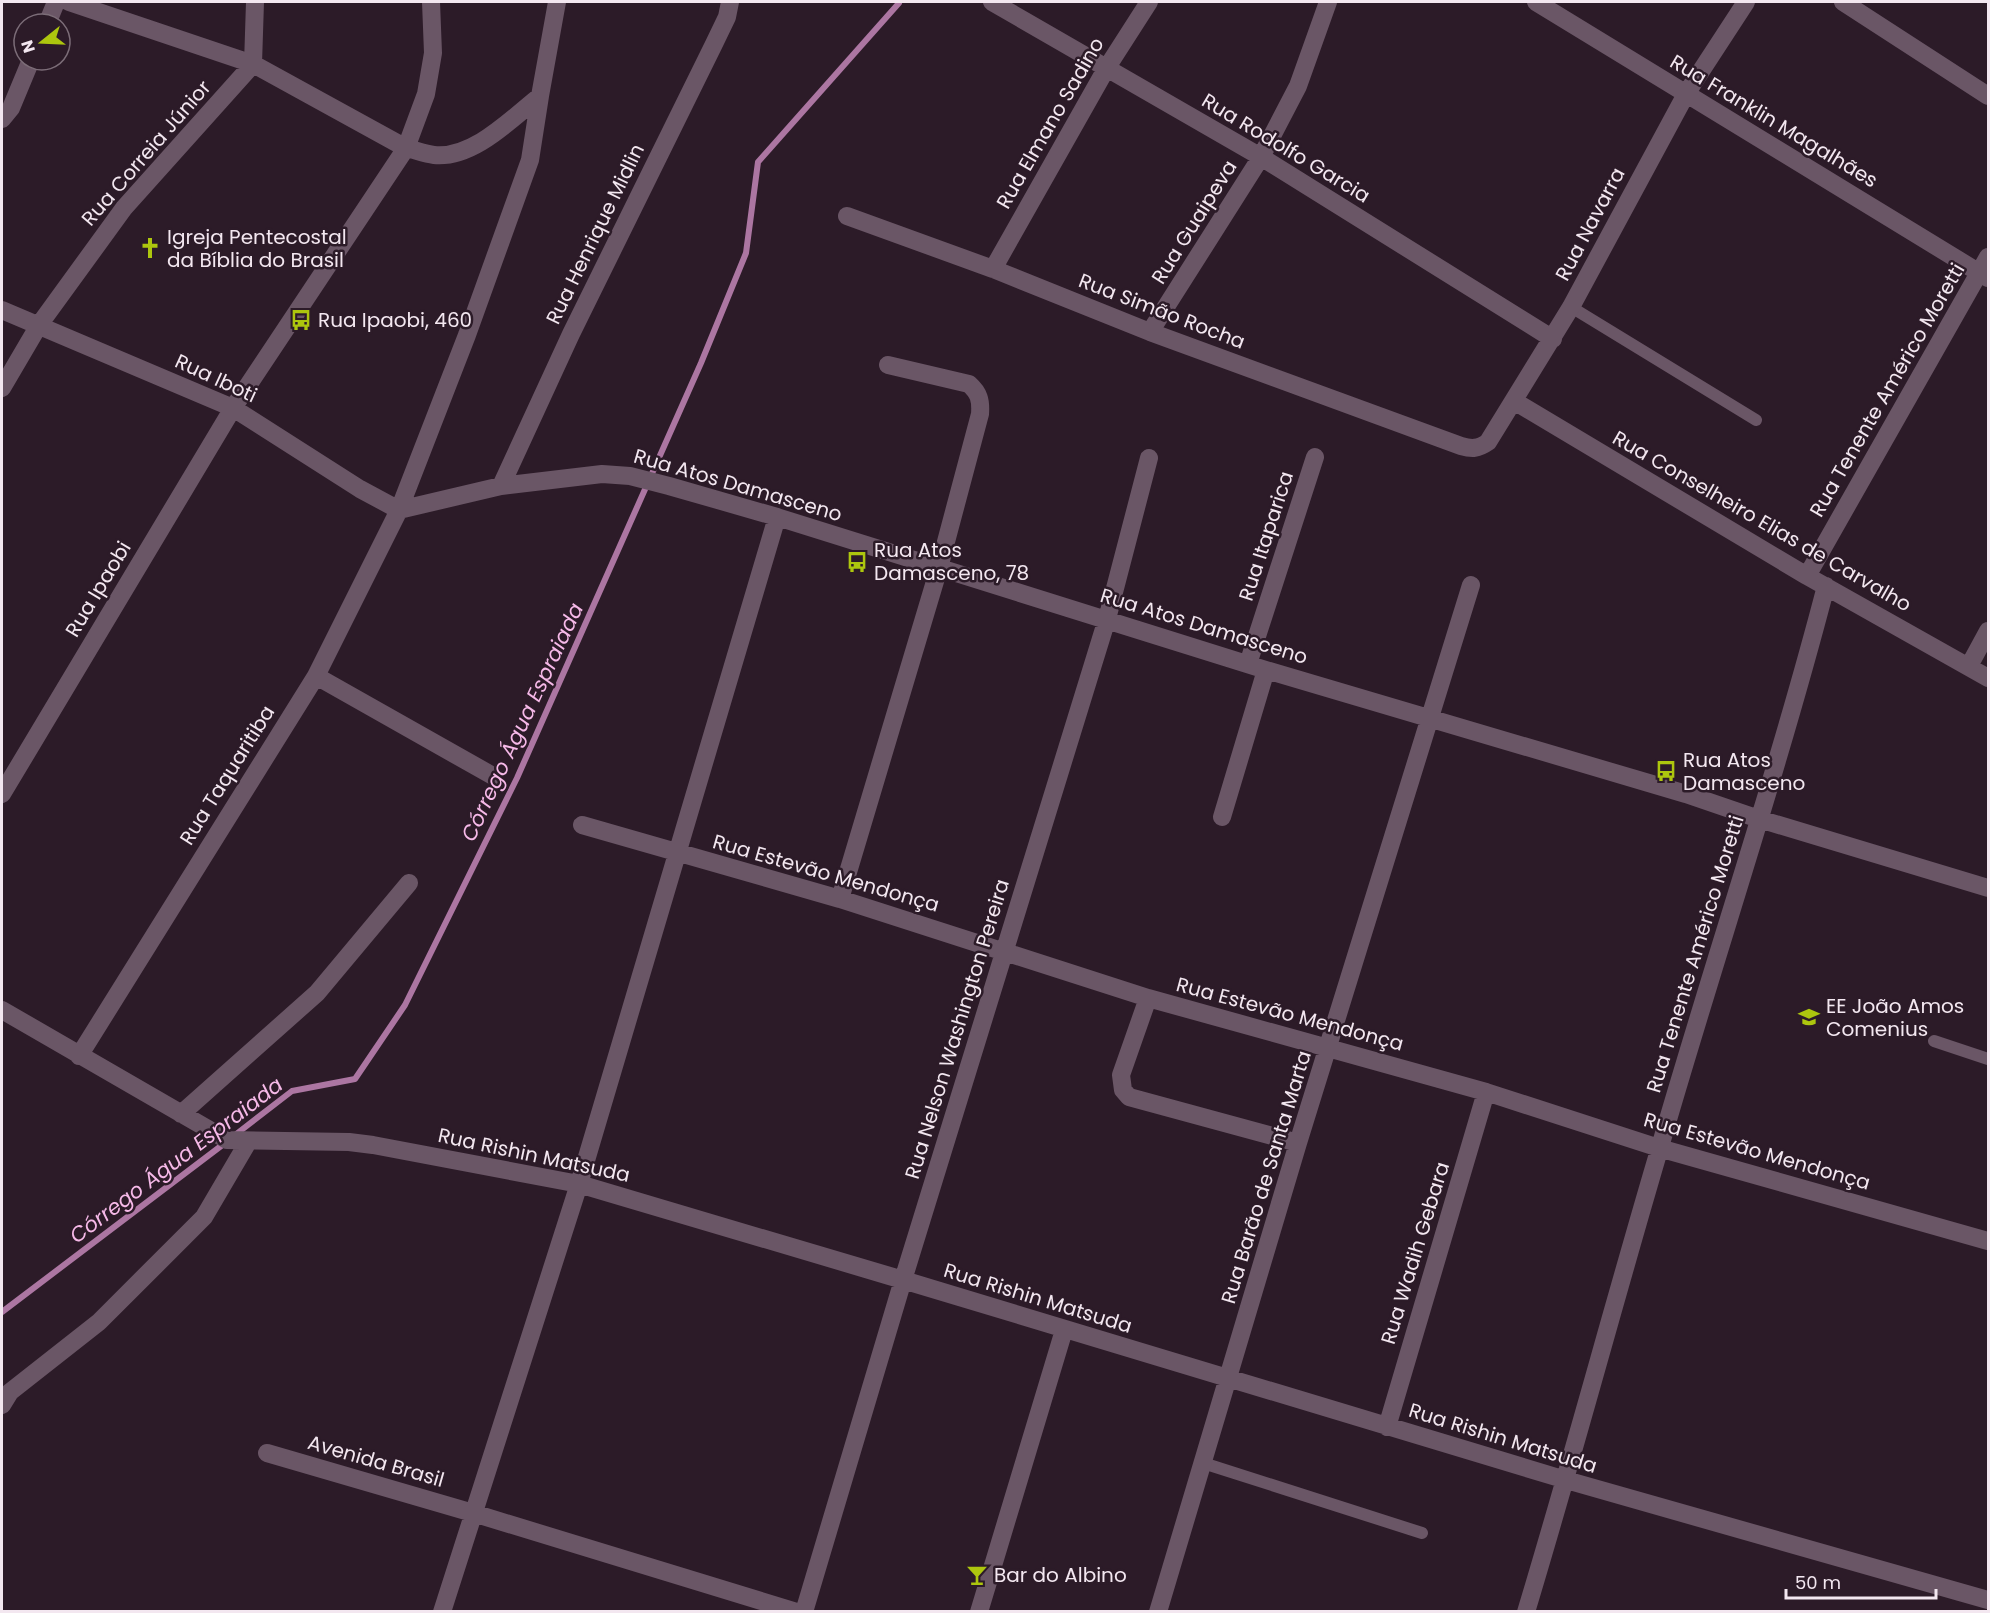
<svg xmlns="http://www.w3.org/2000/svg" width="1990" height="1613" font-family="Poppins,sans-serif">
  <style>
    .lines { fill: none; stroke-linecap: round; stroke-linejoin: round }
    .stream { stroke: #ac76a2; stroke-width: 6 }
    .lane { stroke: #6a5666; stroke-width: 12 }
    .street { stroke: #6a5666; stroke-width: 18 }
    .labels { text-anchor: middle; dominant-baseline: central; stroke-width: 5; stroke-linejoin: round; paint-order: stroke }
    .street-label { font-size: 20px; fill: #f3e7f0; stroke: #2c1b28 }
    .poi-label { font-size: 20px; fill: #f3e7f0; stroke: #2c1b28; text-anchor: start }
    .water-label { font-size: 21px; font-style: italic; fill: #f6b9e8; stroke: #2c1b28 }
  </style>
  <rect width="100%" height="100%" fill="#2c1b28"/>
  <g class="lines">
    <path class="stream" d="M 235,1135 L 292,1091 L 355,1079 L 405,1005 L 517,778 L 701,363 L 746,253 L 758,162 L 899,3
      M 2,1312 L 225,1143"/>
    <path class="lane" d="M 1571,307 L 1756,420
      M 1934,1041 L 1988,1059
      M 1203,1463 L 1422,1533"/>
    <path class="street" d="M 69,2 L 253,64 L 406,148 C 415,150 425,154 434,155 C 473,159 511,119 540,96 L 557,2
      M 992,2 L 1261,157 L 1553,339
      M 1536,2 L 1988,278
      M 1843,2 L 1988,96
      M 47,24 L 56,2
      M 2,119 L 11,108 L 31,60
      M 847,216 L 993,269 L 1150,332 L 1461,446 C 1472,449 1478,449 1488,442 L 1571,307 L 1686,94 L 1746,2
      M 993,269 L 1106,69 L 1149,2
      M 2,310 L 233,408 L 360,489 L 399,510
      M 1150,332 L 1261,157 L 1298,86 L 1328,2
      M 2,388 L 39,325 L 124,208 L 253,64 L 255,2
      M 1514,401 L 1807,576 L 1988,678
      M 501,486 L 571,334 L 714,44 L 727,17 L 730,2
      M 399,510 L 501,486 L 602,474 L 630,476 L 669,486 L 777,517 L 1266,670 L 1686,794 L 1759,819 L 1988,888
      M 1807,576 L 1988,257
      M 1248,664 L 1315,457
      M 1969,666 L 1988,631
      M 316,676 L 493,776
      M 2,794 L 233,408 L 406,148 L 426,94 L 433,53 L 431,2
      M 1222,817 L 1266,670
      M 582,825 L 840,899 L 1148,998 L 1486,1092 L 1659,1148 L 1988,1241
      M 840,899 L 939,568 L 980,414 C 981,400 979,393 969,384 L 888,365
      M 1148,998 L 1121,1075 L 1123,1090 L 1129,1097 L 1298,1143
      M 2,1010 L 227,1140 L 349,1142 L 373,1145 L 579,1184 L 903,1280 L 1566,1480 L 1988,1600
      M 79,1056 L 316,676 L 399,510 L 467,335 L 530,160 L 540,96
      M 181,1114 L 317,993 L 409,883
      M 2,1405 L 10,1392 L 99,1322 L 204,1217 L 248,1142
      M 1387,1427 L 1486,1092
      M 267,1453 L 473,1513 L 797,1612
      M 442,1612 L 579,1184 L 777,517
      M 804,1612 L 903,1280 L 1107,619 L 1149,458
      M 979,1612 L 1064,1330
      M 1158,1612 L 1298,1143 L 1471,585
      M 1526,1612 C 1573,1457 1614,1302 1660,1147 C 1714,960 1777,774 1826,586"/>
  </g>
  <defs>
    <symbol id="church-bare" viewBox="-9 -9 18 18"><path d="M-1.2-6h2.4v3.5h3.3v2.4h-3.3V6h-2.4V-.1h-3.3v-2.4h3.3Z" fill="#adc60e" stroke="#2c1b28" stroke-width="2.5" paint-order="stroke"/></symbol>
    <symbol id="bus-bare" viewBox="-9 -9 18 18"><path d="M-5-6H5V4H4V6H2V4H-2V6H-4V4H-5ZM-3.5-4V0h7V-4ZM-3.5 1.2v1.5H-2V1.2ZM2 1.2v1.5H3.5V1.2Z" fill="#adc60e" stroke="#2c1b28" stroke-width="2.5" paint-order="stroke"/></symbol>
    <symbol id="school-bare" viewBox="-9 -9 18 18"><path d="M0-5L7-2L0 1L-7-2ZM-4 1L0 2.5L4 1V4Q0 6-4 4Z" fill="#adc60e" stroke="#2c1b28" stroke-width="2.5" paint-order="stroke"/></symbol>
    <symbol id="bar-bare" viewBox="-9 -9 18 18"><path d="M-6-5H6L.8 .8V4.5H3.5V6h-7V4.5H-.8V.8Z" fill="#adc60e" stroke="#2c1b28" stroke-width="2.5" paint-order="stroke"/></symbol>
  </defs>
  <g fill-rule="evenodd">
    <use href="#church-bare" x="135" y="233" width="30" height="30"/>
    <use href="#bus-bare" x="286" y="305" width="30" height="30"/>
    <use href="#bus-bare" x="842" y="547" width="30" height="30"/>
    <use href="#bus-bare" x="1651" y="756" width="30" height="30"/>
    <use href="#school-bare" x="1794" y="1002" width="30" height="30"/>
    <use href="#bar-bare" x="962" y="1560" width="30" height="30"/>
  </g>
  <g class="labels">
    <g class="street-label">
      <text transform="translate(1774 121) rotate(31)">Rua Franklin Magalhães</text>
      <text transform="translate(1050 123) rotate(-60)">Rua Elmano Sadino</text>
      <text transform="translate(1286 148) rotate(31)">Rua Rodolfo Garcia</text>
      <text transform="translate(146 153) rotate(-49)">Rua Correia Júnior</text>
      <text transform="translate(1194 222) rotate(-58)">Rua Guaipeva</text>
      <text transform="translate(1590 224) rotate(-62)">Rua Navarra</text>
      <text transform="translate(595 234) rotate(-64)">Rua Henrique Midlin</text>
      <text transform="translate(1162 311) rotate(21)">Rua Simão Rocha</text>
      <text transform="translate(216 378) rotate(25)">Rua Iboti</text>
      <text transform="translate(1887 390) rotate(-60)">Rua Tenente Américo Moretti</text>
      <text transform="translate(738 485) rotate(16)">Rua Atos Damasceno</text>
      <text transform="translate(1762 521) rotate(30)">Rua Conselheiro Elias de Carvalho</text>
      <text transform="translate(1266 536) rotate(-72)">Rua Itaparica</text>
      <text transform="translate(98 589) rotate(-59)">Rua Ipaobi</text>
      <text transform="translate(1204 626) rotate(17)">Rua Atos Damasceno</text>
      <text transform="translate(227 775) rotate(-58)">Rua Taquaritiba</text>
      <text transform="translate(826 873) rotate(16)">Rua Estevão Mendonça</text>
      <text transform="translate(1695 954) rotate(-73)">Rua Tenente Américo Moretti</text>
      <text transform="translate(1290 1014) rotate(15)">Rua Estevão Mendonça</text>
      <text transform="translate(957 1029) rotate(-73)">Rua Nelson Washington Pereira</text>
      <text transform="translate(1757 1151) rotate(16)">Rua Estevão Mendonça</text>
      <text transform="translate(534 1155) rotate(12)">Rua Rishin Matsuda</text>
      <text transform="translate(1266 1177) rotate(-73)">Rua Barão de Santa Marta</text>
      <text transform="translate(1415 1253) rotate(-73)">Rua Wadih Gebara</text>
      <text transform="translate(1038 1298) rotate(17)">Rua Rishin Matsuda</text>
      <text transform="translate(1503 1438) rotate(17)">Rua Rishin Matsuda</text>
      <text transform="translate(376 1461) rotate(16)">Avenida Brasil</text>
    </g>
    <g class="poi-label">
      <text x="167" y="237">Igreja Pentecostal<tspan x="167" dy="23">da Bíblia do Brasil</tspan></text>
      <text x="318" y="320">Rua Ipaobi, 460</text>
      <text x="874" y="550">Rua Atos<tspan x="874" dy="23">Damasceno, 78</tspan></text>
      <text x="1683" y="760">Rua Atos<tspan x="1683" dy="23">Damasceno</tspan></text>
      <text x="1826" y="1006">EE João Amos<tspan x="1826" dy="23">Comenius</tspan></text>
      <text x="994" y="1575">Bar do Albino</text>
    </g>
    <g class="water-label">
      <text transform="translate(522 722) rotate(-65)">Córrego Água Espraiada</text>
      <text transform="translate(176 1160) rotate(-37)">Córrego Água Espraiada</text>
    </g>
  </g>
  <rect width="1990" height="1613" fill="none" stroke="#f3e7f0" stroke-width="6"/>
  <g transform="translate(42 42) rotate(252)"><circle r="28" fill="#2c1b28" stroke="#7c6d78" stroke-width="1.5"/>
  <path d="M0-4.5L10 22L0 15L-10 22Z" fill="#adc60e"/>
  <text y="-9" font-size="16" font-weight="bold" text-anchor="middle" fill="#f3e7f0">N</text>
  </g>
  <path d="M1786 1589v9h150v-9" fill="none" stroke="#f3e7f0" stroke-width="3"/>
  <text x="1795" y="1589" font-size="18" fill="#f3e7f0" stroke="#2c1b28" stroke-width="4.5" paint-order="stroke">50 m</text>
</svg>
